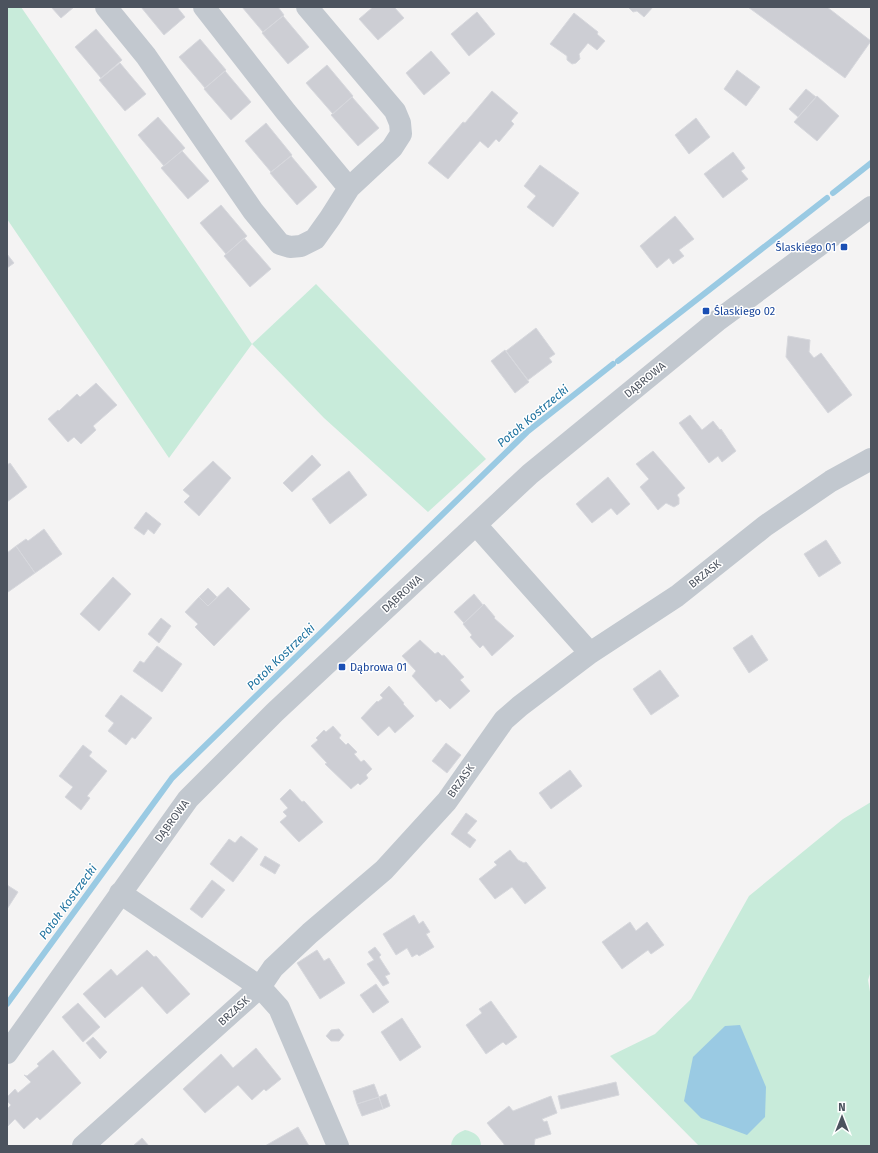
<svg xmlns="http://www.w3.org/2000/svg" width="878" height="1153" font-family="'Fira Sans',sans-serif">
  <style>
    .green { fill: #c8ebda }
    .water { fill: #9acae3 }
    .lines { fill: none; stroke-linecap: round; stroke-linejoin: round }
    .stream { stroke: #9acae3; stroke-width: 6 }
    .building { fill: #cdced4; stroke: #d7d8dd }
    .minor { stroke: #c2c8cf; stroke-width: 22 }
    .transit-dot { fill: #1a4fb4; stroke: #fff; stroke-width: 1.5 }
    .labels { text-anchor: middle; dominant-baseline: central; stroke-width: 3; stroke-linejoin: round; paint-order: stroke }
    .transit-label { font-size: 11px; fill: #164399; stroke: #fff; text-anchor: start }
    .street-label { font-size: 11px; fill: #4c535e; stroke: #fff }
    .water-label { font-size: 12px; font-style: italic; fill: #1e729f; stroke: #fff }
  </style>
  <rect width="100%" height="100%" fill="#f4f3f3"/>
  <path class="green" d="M 7,7 L 21,7 L 252,344 L 316,284 L 486,459 L 428,512 L 324,418 L 252,344 L 169,458 L 7,219 Z
    M 871,802 L 871,971 L 868,980 L 871,998 L 871,1146 L 699,1146 L 610,1056 L 655,1034 L 691,999 L 749,896 L 843,819 Z
    M 465,1130 C 474,1132 481,1136 481,1146 L 451,1146 C 452,1137 457,1133 465,1130 Z"/>
  <path class="water" d="M 740,1025 L 766,1087 L 765,1117 L 747,1135 L 701,1118 L 684,1101 L 693,1057 L 725,1026 Z"/>
  <g class="lines">
    <path class="stream" d="M 833,193 L 871,163
      M 618,361 L 827,198
      M 7,1004 L 172,778 L 527,432 L 613,364"/>
  </g>
  <path class="building" d="M 51,7 L 74,7 L 61,18 Z
    M 141,7 L 177,7 L 185,17 L 164,35 Z
    M 242,7 L 278,7 L 284,15 L 263,32 Z
    M 373,7 L 394,7 L 404,18 L 378,40 L 359,19 Z
    M 628,7 L 653,7 L 644,17 L 637,11 L 633,12 Z
    M 748,7 L 827,7 L 871,41 L 845,78 Z
    M 477,12 L 495,34 L 469,56 L 451,34 Z
    M 574,13 L 598,32 L 597,34 L 605,41 L 597,50 L 588,43 L 579,54 L 580,59 L 576,63 L 572,64 L 567,60 L 567,56 L 550,44 Z
    M 283,16 L 309,47 L 288,64 L 262,33 Z
    M 96,29 L 122,60 L 101,78 L 75,47 Z
    M 200,39 L 226,70 L 205,88 L 179,57 Z
    M 431,51 L 450,73 L 424,95 L 406,73 Z
    M 120,63 L 146,94 L 125,111 L 99,80 Z
    M 327,65 L 353,96 L 333,114 L 306,83 Z
    M 737,70 L 760,87 L 746,106 L 724,89 Z
    M 225,71 L 251,102 L 231,120 L 204,89 Z
    M 806,89 L 816,97 L 798,117 L 789,109 Z
    M 492,91 L 518,113 L 511,121 L 514,124 L 499,142 L 496,139 L 488,148 L 480,141 L 448,179 L 428,163 L 463,122 L 465,123 Z
    M 817,96 L 839,116 L 817,141 L 794,122 Z
    M 352,97 L 379,128 L 358,146 L 331,115 Z
    M 158,117 L 185,148 L 164,166 L 138,135 Z
    M 696,118 L 710,137 L 689,154 L 675,135 Z
    M 266,123 L 292,155 L 271,172 L 245,141 Z
    M 182,151 L 209,181 L 188,199 L 161,168 Z
    M 733,152 L 745,168 L 741,171 L 748,179 L 723,198 L 704,174 Z
    M 291,156 L 317,187 L 297,205 L 270,173 Z
    M 540,165 L 579,193 L 553,227 L 527,207 L 536,196 L 524,186 Z
    M 221,205 L 247,236 L 226,254 L 200,223 Z
    M 675,216 L 694,239 L 679,250 L 684,256 L 673,264 L 669,258 L 657,268 L 640,246 Z
    M 244,238 L 271,269 L 250,287 L 224,256 Z
    M 7,254 L 14,263 L 7,268 Z
    M 536,328 L 555,354 L 549,358 L 552,362 L 528,380 L 506,351 Z
    M 788,336 L 810,340 L 809,352 L 814,358 L 821,353 L 852,395 L 828,413 L 786,357 Z
    M 505,350 L 529,382 L 515,393 L 491,361 Z
    M 96,383 L 117,405 L 93,426 L 96,430 L 81,444 L 74,437 L 68,442 L 48,419 L 58,410 L 59,411 L 77,394 L 80,397 Z
    M 690,415 L 702,430 L 713,421 L 720,430 L 721,429 L 736,451 L 722,462 L 718,456 L 709,463 L 679,423 Z
    M 653,451 L 685,488 L 677,495 L 679,498 L 679,504 L 674,507 L 666,503 L 658,510 L 640,487 L 649,479 L 636,464 Z
    M 312,455 L 321,465 L 292,492 L 283,483 Z
    M 213,461 L 231,478 L 199,516 L 184,502 L 190,496 L 183,490 Z
    M 10,463 L 27,487 L 7,502 L 7,465 Z
    M 349,471 L 367,495 L 330,524 L 312,499 Z
    M 608,477 L 630,504 L 617,515 L 611,508 L 592,523 L 576,504 Z
    M 146,512 L 161,524 L 154,534 L 148,529 L 144,535 L 134,528 Z
    M 44,529 L 62,554 L 35,573 L 16,546 L 26,539 L 28,541 Z
    M 826,540 L 841,563 L 819,577 L 804,554 Z
    M 16,546 L 35,573 L 8,592 L 7,590 L 7,553 Z
    M 113,577 L 131,594 L 99,631 L 80,614 Z
    M 228,587 L 250,609 L 214,646 L 195,627 L 198,624 L 185,612 L 199,597 L 208,606 Z
    M 208,588 L 217,597 L 208,606 L 199,597 Z
    M 474,594 L 483,605 L 464,623 L 454,612 Z
    M 484,604 L 495,617 L 494,618 L 514,636 L 492,656 L 483,645 L 480,648 L 470,637 L 472,635 L 463,624 Z
    M 161,618 L 171,626 L 159,643 L 148,634 Z
    M 752,635 L 768,660 L 749,673 L 733,648 Z
    M 420,640 L 435,654 L 438,652 L 442,656 L 444,655 L 464,677 L 460,680 L 470,691 L 450,709 L 440,699 L 436,702 L 412,676 L 416,671 L 402,656 Z
    M 157,646 L 182,664 L 162,692 L 133,671 L 140,661 L 144,663 Z
    M 660,670 L 679,696 L 651,715 L 633,689 Z
    M 389,686 L 404,703 L 403,704 L 414,716 L 395,733 L 389,726 L 378,736 L 361,718 L 377,701 L 378,702 L 383,698 L 380,695 Z
    M 121,695 L 152,718 L 135,739 L 132,737 L 126,745 L 108,731 L 114,723 L 105,716 Z
    M 333,726 L 341,735 L 339,738 L 346,745 L 348,743 L 357,752 L 354,754 L 361,762 L 364,760 L 372,769 L 366,775 L 368,778 L 360,785 L 358,783 L 351,789 L 325,764 L 327,763 L 311,746 L 318,740 L 316,738 L 324,730 L 326,732 Z
    M 446,743 L 461,755 L 447,773 L 432,761 Z
    M 83,745 L 92,752 L 89,756 L 107,771 L 87,796 L 90,798 L 81,810 L 65,797 L 73,787 L 59,776 Z
    M 570,770 L 582,786 L 551,809 L 539,793 Z
    M 290,789 L 302,802 L 304,801 L 323,822 L 299,842 L 280,822 L 287,816 L 283,812 L 288,808 L 280,799 Z
    M 466,813 L 477,821 L 467,833 L 476,840 L 470,848 L 451,834 Z
    M 241,836 L 258,849 L 233,882 L 210,864 L 229,839 L 235,843 Z
    M 510,850 L 518,860 L 524,863 L 526,862 L 546,888 L 525,904 L 512,887 L 495,899 L 479,879 L 497,865 L 494,862 Z
    M 265,856 L 280,865 L 275,874 L 260,865 Z
    M 212,880 L 225,890 L 202,918 L 190,909 Z
    M 7,885 L 18,892 L 7,909 Z
    M 414,915 L 419,924 L 423,921 L 430,932 L 426,934 L 434,947 L 419,956 L 417,954 L 412,957 L 407,948 L 396,955 L 383,934 Z
    M 630,922 L 636,931 L 647,922 L 664,945 L 651,954 L 648,950 L 622,969 L 602,942 Z
    M 375,947 L 381,955 L 379,957 L 390,974 L 385,976 L 389,983 L 383,986 L 367,964 L 374,960 L 368,952 Z
    M 147,950 L 154,957 L 156,956 L 190,994 L 167,1014 L 142,986 L 105,1018 L 83,994 L 111,969 L 117,976 Z
    M 317,950 L 324,961 L 329,958 L 345,983 L 320,999 L 297,963 Z
    M 376,984 L 389,1002 L 373,1013 L 360,995 Z
    M 491,1001 L 517,1037 L 506,1045 L 503,1042 L 486,1054 L 466,1025 L 482,1013 L 479,1009 Z
    M 78,1003 L 100,1027 L 83,1042 L 62,1017 Z
    M 402,1018 L 421,1047 L 400,1061 L 381,1032 Z
    M 339,1029 L 344,1035 L 339,1041 L 331,1041 L 326,1036 L 331,1030 Z
    M 93,1037 L 107,1052 L 100,1059 L 86,1043 Z
    M 256,1048 L 281,1079 L 266,1091 L 264,1089 L 252,1100 L 238,1085 L 205,1113 L 183,1089 L 221,1054 L 233,1068 Z
    M 53,1050 L 81,1083 L 40,1120 L 37,1117 L 24,1129 L 15,1119 L 8,1126 L 7,1109 L 11,1105 L 7,1101 L 7,1097 L 15,1089 L 18,1093 L 31,1082 L 24,1075 L 27,1076 L 39,1066 L 37,1064 Z
    M 616,1082 L 619,1095 L 561,1109 L 558,1096 Z
    M 374,1084 L 379,1097 L 357,1104 L 353,1091 Z
    M 386,1094 L 390,1106 L 383,1109 L 379,1097 Z
    M 551,1096 L 557,1113 L 542,1119 L 544,1122 L 547,1121 L 551,1134 L 535,1139 L 534,1146 L 504,1146 L 504,1144 L 487,1123 L 509,1106 L 513,1111 Z
    M 379,1097 L 383,1109 L 362,1116 L 357,1104 Z
    M 298,1127 L 309,1146 L 265,1146 Z
    M 142,1138 L 149,1146 L 133,1146 Z"/>
  <g class="lines">
    <path class="minor" d="M 106,7 L 146,56 L 253,211 L 280,244 L 290,247 L 301,246 L 315,239 L 330,218 L 349,188 L 392,148 L 401,134 L 400,123 L 395,111 L 307,7
      M 204,7 L 286,112 L 349,188
      M 477,526 L 590,653
      M 120,893 L 260,987 L 279,1008 L 338,1146
      M 7,1053 L 188,799 L 275,712 L 530,474 L 717,321 L 871,207
      M 83,1146 L 260,987 L 273,968 L 310,933 L 384,870 L 447,801 L 504,720 L 520,706 L 590,653 L 677,596 L 765,526 L 831,481 L 871,459"/>
  </g>
  <g class="transit-dot">
    <rect x="840" y="243" width="8" height="8" rx="2"/>
    <rect x="702" y="307" width="8" height="8" rx="2"/>
    <rect x="338" y="663" width="8" height="8" rx="2"/>
  </g>
  <g class="labels">
    <g class="transit-label">
      <text x="836" y="247" text-anchor="end">Ślaskiego 01</text>
      <text x="714" y="311">Ślaskiego 02</text>
      <text x="350" y="667">Dąbrowa 01</text>
    </g>
    <g class="street-label">
      <text transform="translate(645 380) rotate(-39)">DĄBROWA</text>
      <text transform="translate(705 574) rotate(-39)">BRZASK</text>
      <text transform="translate(402 594) rotate(-42)">DĄBROWA</text>
      <text transform="translate(461 781) rotate(-55)">BRZASK</text>
      <text transform="translate(172 821) rotate(-54)">DĄBROWA</text>
      <text transform="translate(234 1011) rotate(-42)">BRZASK</text>
    </g>
    <g class="water-label">
      <text transform="translate(533 416) rotate(-40)">Potok Kostrzecki</text>
      <text transform="translate(281 657) rotate(-44)">Potok Kostrzecki</text>
      <text transform="translate(68 902) rotate(-54)">Potok Kostrzecki</text>
    </g>
  </g>
  <rect width="878" height="1153" fill="none" stroke="#4c535e" stroke-width="16"/>
  <g transform="translate(842 1117)" stroke="#ffffff" stroke-width="3" paint-order="stroke">
  <path d="M0-3L7 15L0 10L-7 15Z" fill="#4c535e"/>
  <text y="-6" font-size="11" font-weight="bold" text-anchor="middle" fill="#4c535e">N</text>
  </g>
</svg>
